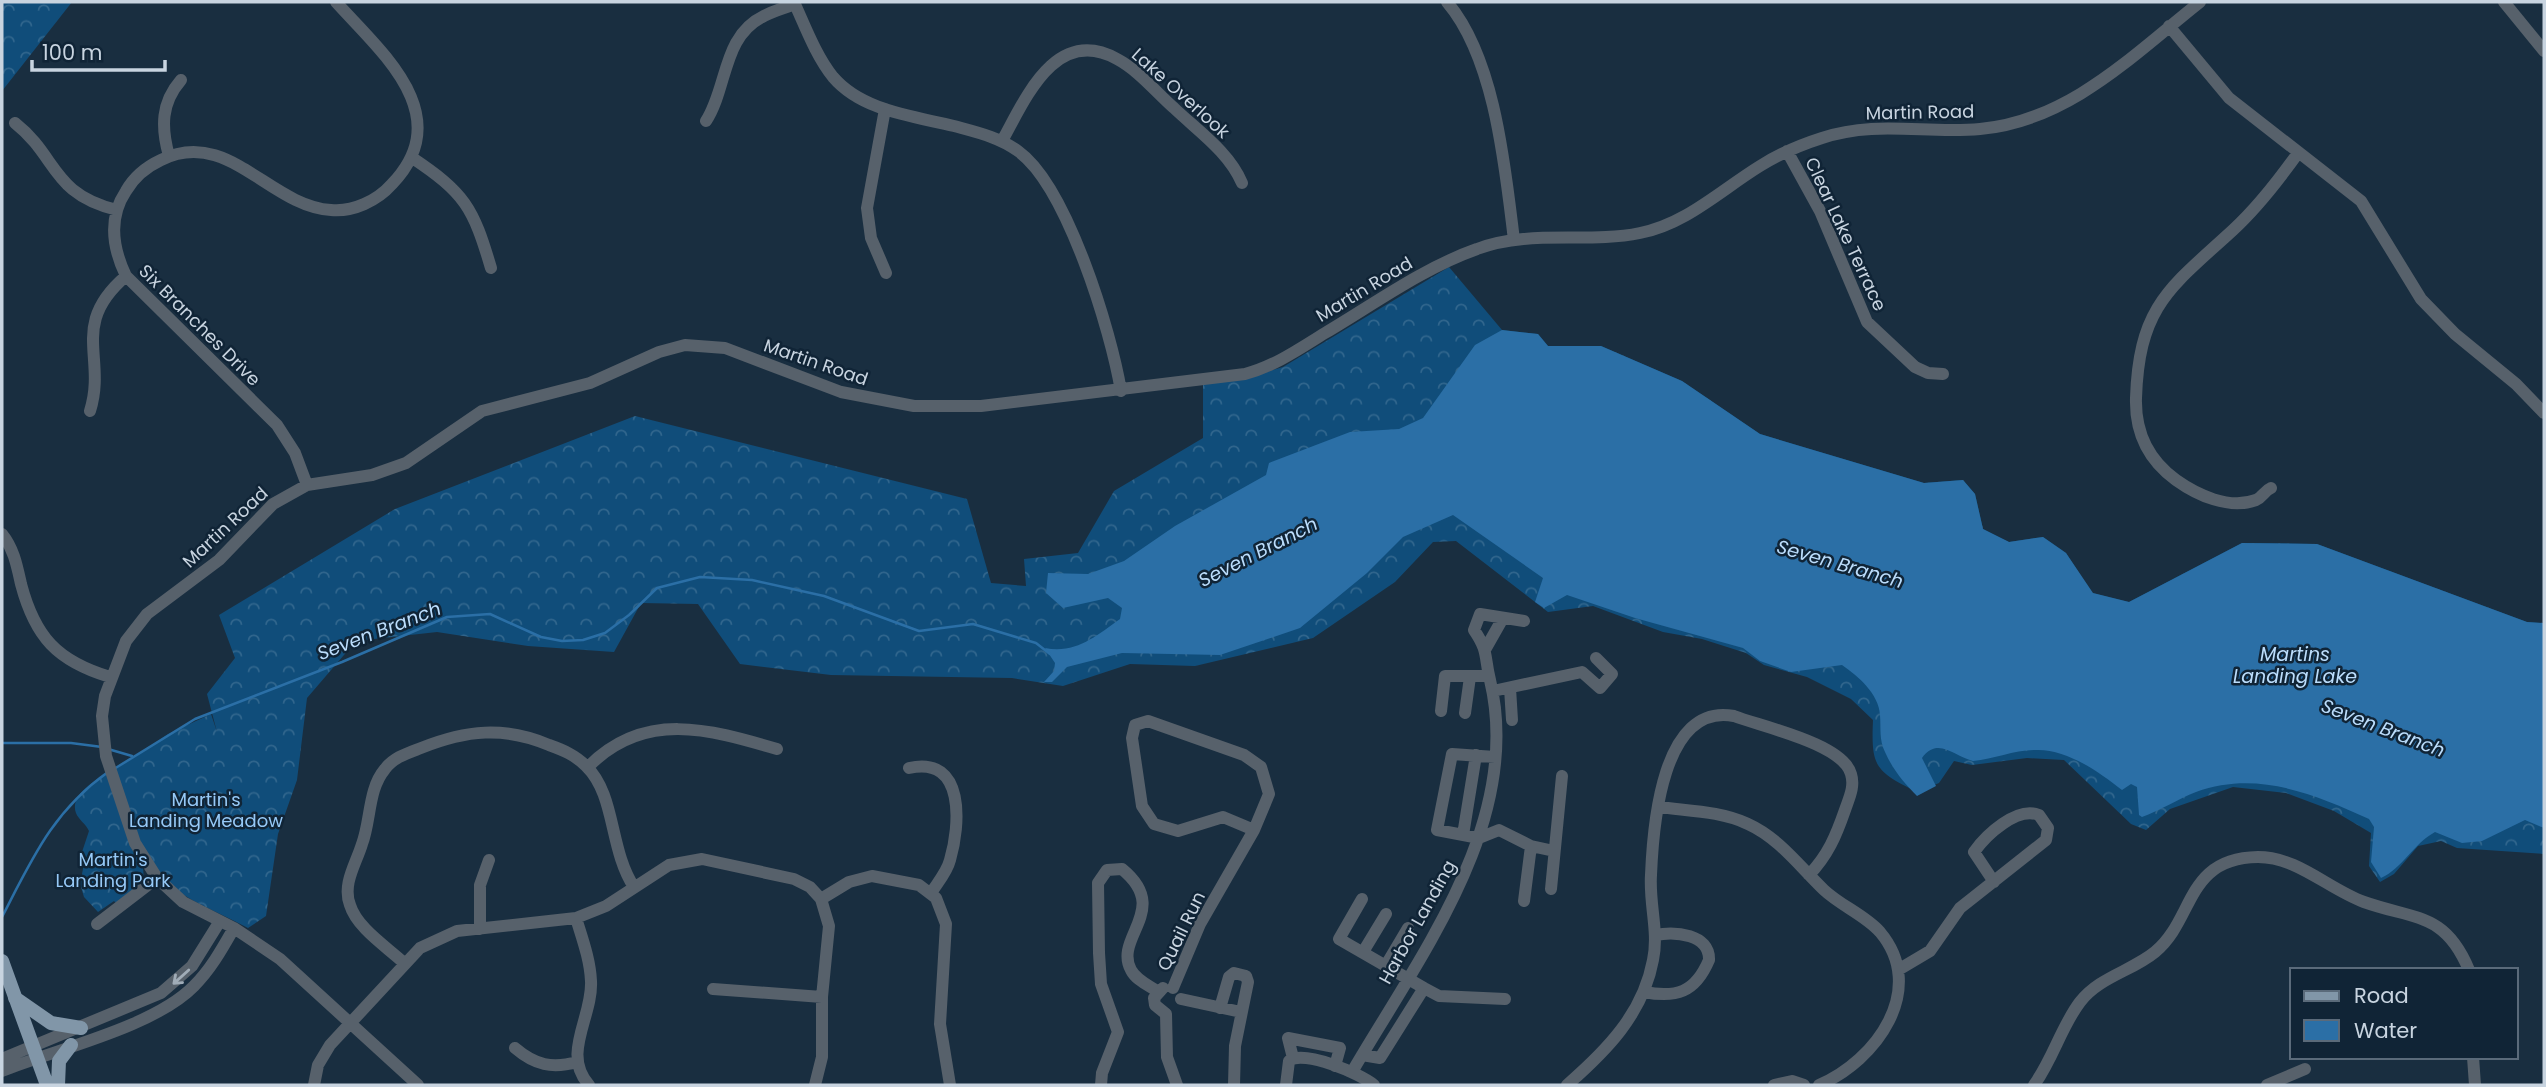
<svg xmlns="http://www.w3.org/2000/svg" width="2546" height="1087" font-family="Poppins,sans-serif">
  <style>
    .forest { fill: url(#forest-crowns) }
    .water { fill: #2b6fa6 }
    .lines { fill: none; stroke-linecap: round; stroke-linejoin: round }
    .stream { stroke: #2b6fa6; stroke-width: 2.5 }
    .minor { stroke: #57616b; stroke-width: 12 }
    .major { stroke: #8196a8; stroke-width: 14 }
    .oneway { stroke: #a0acb7 }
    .labels { text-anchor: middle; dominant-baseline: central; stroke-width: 5; stroke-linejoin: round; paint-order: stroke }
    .street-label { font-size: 18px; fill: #c8d4e0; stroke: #102436 }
    .park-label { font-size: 18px; fill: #96c9f7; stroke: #102436 }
    .water-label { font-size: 19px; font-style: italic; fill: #bbddfc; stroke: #102436 }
  </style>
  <defs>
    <pattern id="forest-crowns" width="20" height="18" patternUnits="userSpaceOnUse" patternTransform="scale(1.75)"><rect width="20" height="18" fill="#104d7a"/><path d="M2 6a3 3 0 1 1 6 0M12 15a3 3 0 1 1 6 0" fill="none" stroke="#31668d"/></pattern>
  </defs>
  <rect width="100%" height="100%" fill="#192e40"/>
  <path class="forest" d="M 2,2 L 72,2 L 2,91 Z
    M 1449,267 L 1502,330 L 1538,334 L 1548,346 L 1601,346 L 1682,381 L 1760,434 L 1924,483 L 1963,480 L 1975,494 L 1983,529 L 2009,542 L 2043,537 L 2066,553 L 2092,593 L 2129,602 L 2242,543 L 2317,544 L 2527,622 L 2544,623 L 2544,854 L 2457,848 L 2441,841 L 2418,846 L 2394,874 L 2380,882 L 2369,866 L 2371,833 L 2334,811 L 2286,793 L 2233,787 L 2170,809 L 2146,830 L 2131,824 L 2064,760 L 2027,758 L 1972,765 L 1954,761 L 1939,783 L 1917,792 C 1875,771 1871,767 1873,720 L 1851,699 L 1807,677 L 1764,665 L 1746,653 L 1702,639 L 1663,632 L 1593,606 L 1548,612 L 1456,541 L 1433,542 L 1395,582 L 1313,638 L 1195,666 L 1130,664 L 1063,686 L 1012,678 L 831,675 L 740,664 L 698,604 L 641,603 L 614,652 L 528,646 L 437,632 L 356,641 L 307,698 L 297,780 L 278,834 L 266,916 L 248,928 C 213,909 166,894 145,858 C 130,832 123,798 113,771 L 168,734 L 211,714 L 217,732 L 207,694 L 235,658 L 219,615 L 395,509 L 635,416 L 967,499 L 991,583 L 1026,586 L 1024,559 L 1078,553 L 1114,491 L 1203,438 L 1203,382 L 1239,380 L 1283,367 Z
    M 110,771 L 143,867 L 144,882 L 116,903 L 114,901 L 98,912 L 84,897 L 80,884 L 83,869 L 82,852 L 89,831 C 86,824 78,819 76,813 C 69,794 98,779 110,771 Z"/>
  <path class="water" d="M 1502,330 L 1538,334 L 1548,346 L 1601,346 L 1682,381 L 1760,434 L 1924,483 L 1963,480 L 1975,494 L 1983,529 L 2009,542 L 2043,537 L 2066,553 L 2093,593 L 2129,602 L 2242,543 L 2317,544 L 2527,622 L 2544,623 L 2544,828 L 2525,820 L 2482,841 L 2462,843 L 2435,832 C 2413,844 2403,868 2381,878 L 2371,862 L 2374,827 L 2369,819 C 2314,794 2257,770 2196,792 C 2178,799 2159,811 2142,817 L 2139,815 L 2137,787 L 2131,784 L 2122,790 C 2099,772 2068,750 2038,750 C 2016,749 1995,759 1973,761 C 1955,757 1938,736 1922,758 L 1936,786 L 1917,796 C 1904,783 1893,770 1885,752 C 1879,740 1881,728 1880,715 C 1879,694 1858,676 1842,665 L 1791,672 L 1760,661 L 1743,648 L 1635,618 L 1567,595 L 1544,608 L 1535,602 L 1543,578 L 1453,515 L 1403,537 L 1367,573 L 1300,628 L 1220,655 L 1122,653 L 1067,667 L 1052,682 L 1044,682 L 1054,671 L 1055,663 L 1045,648 C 1076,654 1096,636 1120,619 L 1122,608 L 1108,598 L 1063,608 L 1046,593 L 1048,573 L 1088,574 L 1124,561 L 1175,526 L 1266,475 L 1269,463 L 1350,432 L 1399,429 L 1423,418 L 1475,345 Z"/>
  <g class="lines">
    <path class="stream" d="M 2,743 L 71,743 L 102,747
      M 108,749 L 132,756
      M 114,769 L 195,719 L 342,662 L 447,617 L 490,614 L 541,637 L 562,641 L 583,640 L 605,633 L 629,615 L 657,588 L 700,577 L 752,580 L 824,596 L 919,631 L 973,624 L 1036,643 L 1050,654
      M 2,917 C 32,859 53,811 108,772"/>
    <path class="minor" d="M 794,2 C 805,26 816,56 833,77 C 862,111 913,116 954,126 C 976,132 999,137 1018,151 C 1067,186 1111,331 1121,391
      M 1447,2 C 1495,58 1505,167 1514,240
      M 2504,2 L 2544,51
      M 2169,26 L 2229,98 L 2361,201 L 2421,299 L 2455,334 L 2516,384 L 2544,413
      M 885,109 L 867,208 L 871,238 L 886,273
      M 706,121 C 728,87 722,36 764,16 C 773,11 785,8 795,4
      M 15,123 C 58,157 51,194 117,210
      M 1002,141 C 1025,100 1055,25 1117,59 C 1138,70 1156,92 1174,108 C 1198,131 1229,152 1242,183
      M 1787,151 L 1820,211 L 1867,322 L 1915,367 L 1928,373 L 1943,374
      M 169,156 C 161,127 161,103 181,80
      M 411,157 C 465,193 473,207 491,268
      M 90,411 C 107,357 69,325 126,276
      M 307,485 L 295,453 L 277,425 L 126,276 C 113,249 108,218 126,191 C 134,177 146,167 161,160 C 228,127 269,206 331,210 C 353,212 377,201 392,184 C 458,115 381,52 336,2
      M 2271,488 C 2264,491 2263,497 2256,500 C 2229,510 2197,495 2176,480 C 2147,459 2135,432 2136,398 C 2139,305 2171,287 2233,230 C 2258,207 2278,181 2298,153
      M 2,534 C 14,549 17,566 21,584 C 35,637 57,661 110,677
      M 1486,648 L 1503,618
      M 1510,688 L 1512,720
      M 1493,691 L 1582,672 L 1600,688 L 1612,674 L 1596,658
      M 1441,711 L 1445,676 L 1489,676
      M 1465,713 L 1470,677
      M 1148,721 L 1244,755 L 1261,767 L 1269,794 L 1254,830 L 1223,817 L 1178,831 L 1154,824 L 1142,806 L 1132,738 L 1135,725 Z
      M 1495,757 L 1452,754 L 1437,830 L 1479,838 L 1499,830 L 1531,846 L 1554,851
      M 588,767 C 644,710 709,729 777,749
      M 909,768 C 966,755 960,826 950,860 C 947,872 938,882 931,893
      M 1659,807 C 1688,811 1721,811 1748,824 C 1779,838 1800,867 1824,890 C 1841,906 1865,915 1880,932 C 1928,989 1876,1061 1819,1085
      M 1463,835 L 1476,755
      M 1551,889 L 1562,776
      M 821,899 L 849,882 L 872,876 L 919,885 L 936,898 L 946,924 L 940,1024 L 950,1085
      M 1362,899 L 1339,939 L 1424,988
      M 1524,901 L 1531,846
      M 576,918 C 582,938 590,959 591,981 C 593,1017 561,1054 589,1085
      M 97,924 L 157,878
      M 480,929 L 480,885 L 489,860
      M 1363,952 L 1386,914
      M 404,963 C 387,947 357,928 350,905 C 342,884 356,864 362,844 C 371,820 368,789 385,769 C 394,757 408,753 421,748 C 466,730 504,726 549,745 C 563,750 575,755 586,766 C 616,795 609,849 634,887
      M 1386,965 L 1408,928
      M 1898,970 L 1930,951 L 1960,908 L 2046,840 L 2048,828 L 2039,815 C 2017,806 1986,835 1974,852 L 1994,882
      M 1163,988 L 1154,998 L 1155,1005 L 1166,1014
      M 1173,988 L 1200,924 L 1254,830
      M 713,989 L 822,997
      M 1644,992 C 1676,998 1695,993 1709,960 C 1710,934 1675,931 1655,935
      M 1181,999 L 1241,1012
      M 1220,1008 L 1229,977 L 1234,973 L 1246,976 L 1248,982 L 1235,1046 L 1234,1085
      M 1166,1014 L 1167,1057 L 1177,1085
      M 515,1048 C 535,1065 552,1069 577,1062
      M 1362,1055 L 1380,1058 L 1424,988 L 1439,996 L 1505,999
      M 2473,1057 L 2475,1085
      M 1293,1058 L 1288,1038 L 1340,1048 L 1335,1066
      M 2,1059 L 161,993 L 192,966 L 220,921
      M 2,1071 C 57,1049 154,1027 194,986 C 211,969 222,949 234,928
      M 1352,1072 C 1419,957 1524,821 1490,680 C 1484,656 1489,652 1474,630 L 1480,614 L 1524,621
      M 314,1085 L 318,1065 L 330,1045 L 420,948 L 457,931 L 576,918 L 606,906 L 669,865 L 702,859 L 794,879 L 810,887 L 821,899 L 829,926 L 822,997 L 822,1057 L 815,1085
      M 418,1085 L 280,959 L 234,928 L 183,902 L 157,878 L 135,843 L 106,756 L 102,716 L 105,696 L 126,641 L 147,614 L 219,560 L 273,504 L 307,485 L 372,475 L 406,463 L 482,411 L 590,383 L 659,352 L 685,345 L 725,348 L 841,392 L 914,406 L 981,406 L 1245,374 C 1275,366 1299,349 1325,333 C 1374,304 1423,268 1477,249 C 1530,229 1587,244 1640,233 C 1686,224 1721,190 1760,166 C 1779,154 1800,145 1822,138 C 1875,120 1926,134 1980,129 C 2069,121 2133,55 2200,2
      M 1101,1085 L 1102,1073 L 1118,1032 L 1101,984 L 1099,953 L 1098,883 L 1107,870 L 1122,869 C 1172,910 1113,937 1131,970 C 1136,980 1148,985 1157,991
      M 1286,1085 L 1289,1061 C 1303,1049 1361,1074 1374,1085
      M 1567,1085 C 1606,1051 1643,1014 1653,960 C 1659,932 1649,904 1651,875 C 1653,826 1662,702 1734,716 C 1763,727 1843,744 1851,774 C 1855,787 1849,798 1845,810 C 1836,836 1828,855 1809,875
      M 1774,1085 L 1792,1081 L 1804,1085
      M 2034,1085 C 2053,1059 2061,1027 2080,1002 C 2099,977 2132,971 2155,952 C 2195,919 2185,858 2258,857 C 2298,857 2328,889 2364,902 C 2415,920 2445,912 2469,970
      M 2267,1085 L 2305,1069"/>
    <path class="major" d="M 2,961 L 47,1085
      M 15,998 L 51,1023 L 81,1028
      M 58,1085 L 59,1061 L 71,1045"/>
  </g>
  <defs><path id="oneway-shaft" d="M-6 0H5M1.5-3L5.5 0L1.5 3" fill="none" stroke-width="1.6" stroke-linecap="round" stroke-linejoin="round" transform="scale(1.75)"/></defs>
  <use class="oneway" href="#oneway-shaft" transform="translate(181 977) rotate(138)"/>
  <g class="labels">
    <g class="street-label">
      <text transform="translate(1181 93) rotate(42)">Lake Overlook</text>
      <text transform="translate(1920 112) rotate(-1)">Martin Road</text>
      <text transform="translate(1846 234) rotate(65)">Clear Lake Terrace</text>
      <text transform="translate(1364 289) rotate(-31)">Martin Road</text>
      <text transform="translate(200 325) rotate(45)">Six Branches Drive</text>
      <text transform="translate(816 362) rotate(19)">Martin Road</text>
      <text transform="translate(225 527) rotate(-43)">Martin Road</text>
      <text transform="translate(1417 922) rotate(-61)">Harbor Landing</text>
      <text transform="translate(1181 931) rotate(-64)">Quail Run</text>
    </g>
    <g class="park-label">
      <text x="206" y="799">Martin's<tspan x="206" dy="21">Landing Meadow</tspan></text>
      <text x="113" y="859">Martin's<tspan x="113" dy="21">Landing Park</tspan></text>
    </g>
    <g class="water-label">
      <text transform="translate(1258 552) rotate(-27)">Seven Branch</text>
      <text transform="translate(1840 564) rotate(16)">Seven Branch</text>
      <text transform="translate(379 631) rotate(-21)">Seven Branch</text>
      <text x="2295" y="654">Martins<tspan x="2295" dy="22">Landing Lake</tspan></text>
      <text transform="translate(2383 728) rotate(21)">Seven Branch</text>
    </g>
  </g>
  <rect width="2546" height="1087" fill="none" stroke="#c8d4e0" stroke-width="7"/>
  <rect x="2290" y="968" width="228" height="91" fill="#102436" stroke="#5a6a7a" stroke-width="2"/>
  <rect x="2304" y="991" width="35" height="10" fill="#8196a8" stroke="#5a6a7a" stroke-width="2"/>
  <text x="2354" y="1003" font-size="21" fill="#c8d4e0">Road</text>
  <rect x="2304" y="1020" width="35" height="21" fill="#2b6fa6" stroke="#5a6a7a" stroke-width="2"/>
  <text x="2354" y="1038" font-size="21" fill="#c8d4e0">Water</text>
  <path d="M32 60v10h133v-10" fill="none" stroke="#c8d4e0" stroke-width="3.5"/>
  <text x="42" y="60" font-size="21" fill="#c8d4e0" stroke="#102436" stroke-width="5" paint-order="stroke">100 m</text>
</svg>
